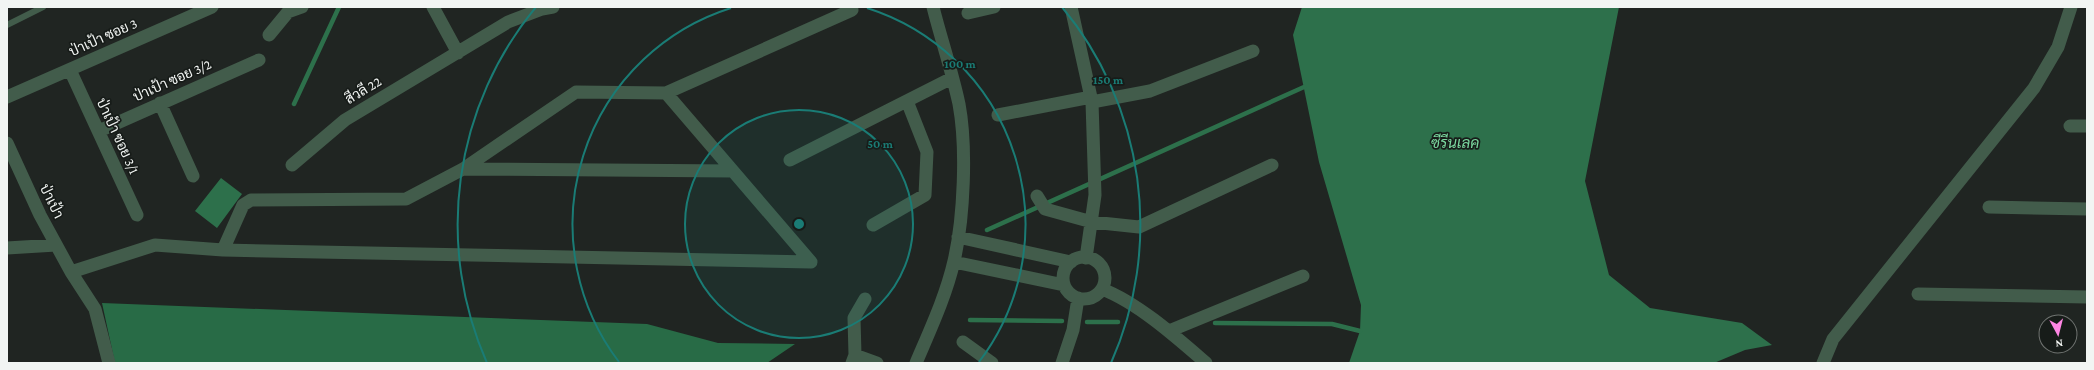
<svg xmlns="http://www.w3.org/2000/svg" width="2094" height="370" font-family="'Crimson Pro',Sarabun,serif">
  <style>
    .forest { fill: #286b46 }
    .water { fill: #2d704b }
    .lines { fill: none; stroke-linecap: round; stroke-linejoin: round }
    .stream { stroke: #2d704b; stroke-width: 4.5 }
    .lane { stroke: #425c4b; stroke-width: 6 }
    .street { stroke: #425c4b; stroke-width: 13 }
    .ring { fill: none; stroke: #1a7c75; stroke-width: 2 }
    .labels { text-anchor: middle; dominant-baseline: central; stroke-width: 3.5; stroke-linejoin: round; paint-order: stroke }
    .street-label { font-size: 14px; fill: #f2f5f3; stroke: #171c19 }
    .water-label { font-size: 15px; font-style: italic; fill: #7bd9a0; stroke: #171c19 }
    .centre { fill: #1a7c75; stroke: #171c19; stroke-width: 2 }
    .ring-label { font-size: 12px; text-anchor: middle; font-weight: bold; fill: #1a7c75; stroke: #171c19; stroke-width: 3.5; stroke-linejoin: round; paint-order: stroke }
  </style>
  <rect width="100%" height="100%" fill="#202522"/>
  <path class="forest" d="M 102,303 L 647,324 L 718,343 L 795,344 L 767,363 L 115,363 Z"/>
  <path class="water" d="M 1302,7 L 1619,7 L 1585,181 L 1609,275 L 1650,308 L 1742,323 L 1772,345 L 1745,350 L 1714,363 L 1349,363 L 1360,331 L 1361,305 L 1319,162 L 1293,35 Z
    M 221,178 L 242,194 L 217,228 L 195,211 Z"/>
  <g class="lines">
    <path class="stream" d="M 294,104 L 339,7
      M 987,230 L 1304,87
      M 970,320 L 1062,321
      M 1087,322 L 1118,322
      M 1215,323 L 1332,324 L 1360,331"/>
    <path class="lane" d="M 7,25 L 43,7"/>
    <path class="street" d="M 433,7 L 458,53
      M 1071,7 L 1092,102 L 1095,195 L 1086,258
      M 968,13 L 994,7
      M 269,35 L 288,12 L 302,7
      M 70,70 L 137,215
      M 666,93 L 811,262
      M 7,97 L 212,7
      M 1092,102 L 1150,91 L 1253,51
      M 160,103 L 193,176
      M 998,115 L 1091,97
      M 2070,126 L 2087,126
      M 99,131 L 259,60
      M 7,143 L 40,215 L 71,272 L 95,309 L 109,363
      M 790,160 L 952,78
      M 292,165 L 345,120 L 508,22 L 542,9 L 553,7
      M 463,169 L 733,171
      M 1037,196 L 1045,209 L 1092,222 L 1139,227 L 1272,165
      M 1989,207 L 2087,209
      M 873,225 L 925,195 L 927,152 L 907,101
      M 958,237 L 1071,262
      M 7,248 L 56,245
      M 223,250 L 243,205 L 251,200 L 406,199 L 463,169 L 576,92 L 666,93 L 852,10
      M1063 278a21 21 0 1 1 42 0a21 21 0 1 1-42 0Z
      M 954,262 L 1064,285
      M 71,272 L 155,245 L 223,250 L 811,262
      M 1102,289 C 1138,303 1176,337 1206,363
      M 1918,294 L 2087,297
      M 1169,331 L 1303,276
      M 963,342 L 992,363
      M 855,355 L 877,363
      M 852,363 L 855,355 L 854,318 L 865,299
      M 916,363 C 930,330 946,296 954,261 C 964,218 967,147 959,104 C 952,71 941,39 933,7
      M 1062,363 L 1073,330 L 1078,298
      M 1823,363 L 1833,339 L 2034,88 L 2058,47 L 2071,7"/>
  </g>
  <circle cx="799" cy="224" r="114" fill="#1a7c75" fill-opacity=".12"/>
  <g class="ring">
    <circle cx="799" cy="224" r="114"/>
    <path d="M619 362A227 227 0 0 1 731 8M867 8A227 227 0 0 1 979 362"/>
    <path d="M487 363A341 341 0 0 1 536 7M1062 7A341 341 0 0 1 1111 363"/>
  </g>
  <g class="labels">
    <g class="street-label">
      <text transform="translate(103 37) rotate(-24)">ป่าเป้า ซอย 3</text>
      <text transform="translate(172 80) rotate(-24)">ป่าเป้า ซอย 3/2</text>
      <text transform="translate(363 90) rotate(-31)">สีวลี 22</text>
      <text transform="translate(118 136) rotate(65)">ป่าเป้า ซอย 3/1</text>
      <text transform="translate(52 201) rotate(64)">ป่าเป้า</text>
    </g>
    <g class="water-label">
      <text x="1455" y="143">ซีรีนเลค</text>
    </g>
  </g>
  <circle cx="799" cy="224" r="6" class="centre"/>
  <g class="ring-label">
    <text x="960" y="68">100 m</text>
    <text x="1108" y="84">150 m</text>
    <text x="880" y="148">50 m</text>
  </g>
  <rect width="2094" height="370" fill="none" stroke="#f2f5f3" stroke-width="16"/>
  <g transform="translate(2058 334) rotate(173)"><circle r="19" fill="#171c19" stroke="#6f7370"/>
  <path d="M0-3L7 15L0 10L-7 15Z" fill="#fd86e3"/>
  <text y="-6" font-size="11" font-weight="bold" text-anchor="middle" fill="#f2f5f3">N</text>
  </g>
</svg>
